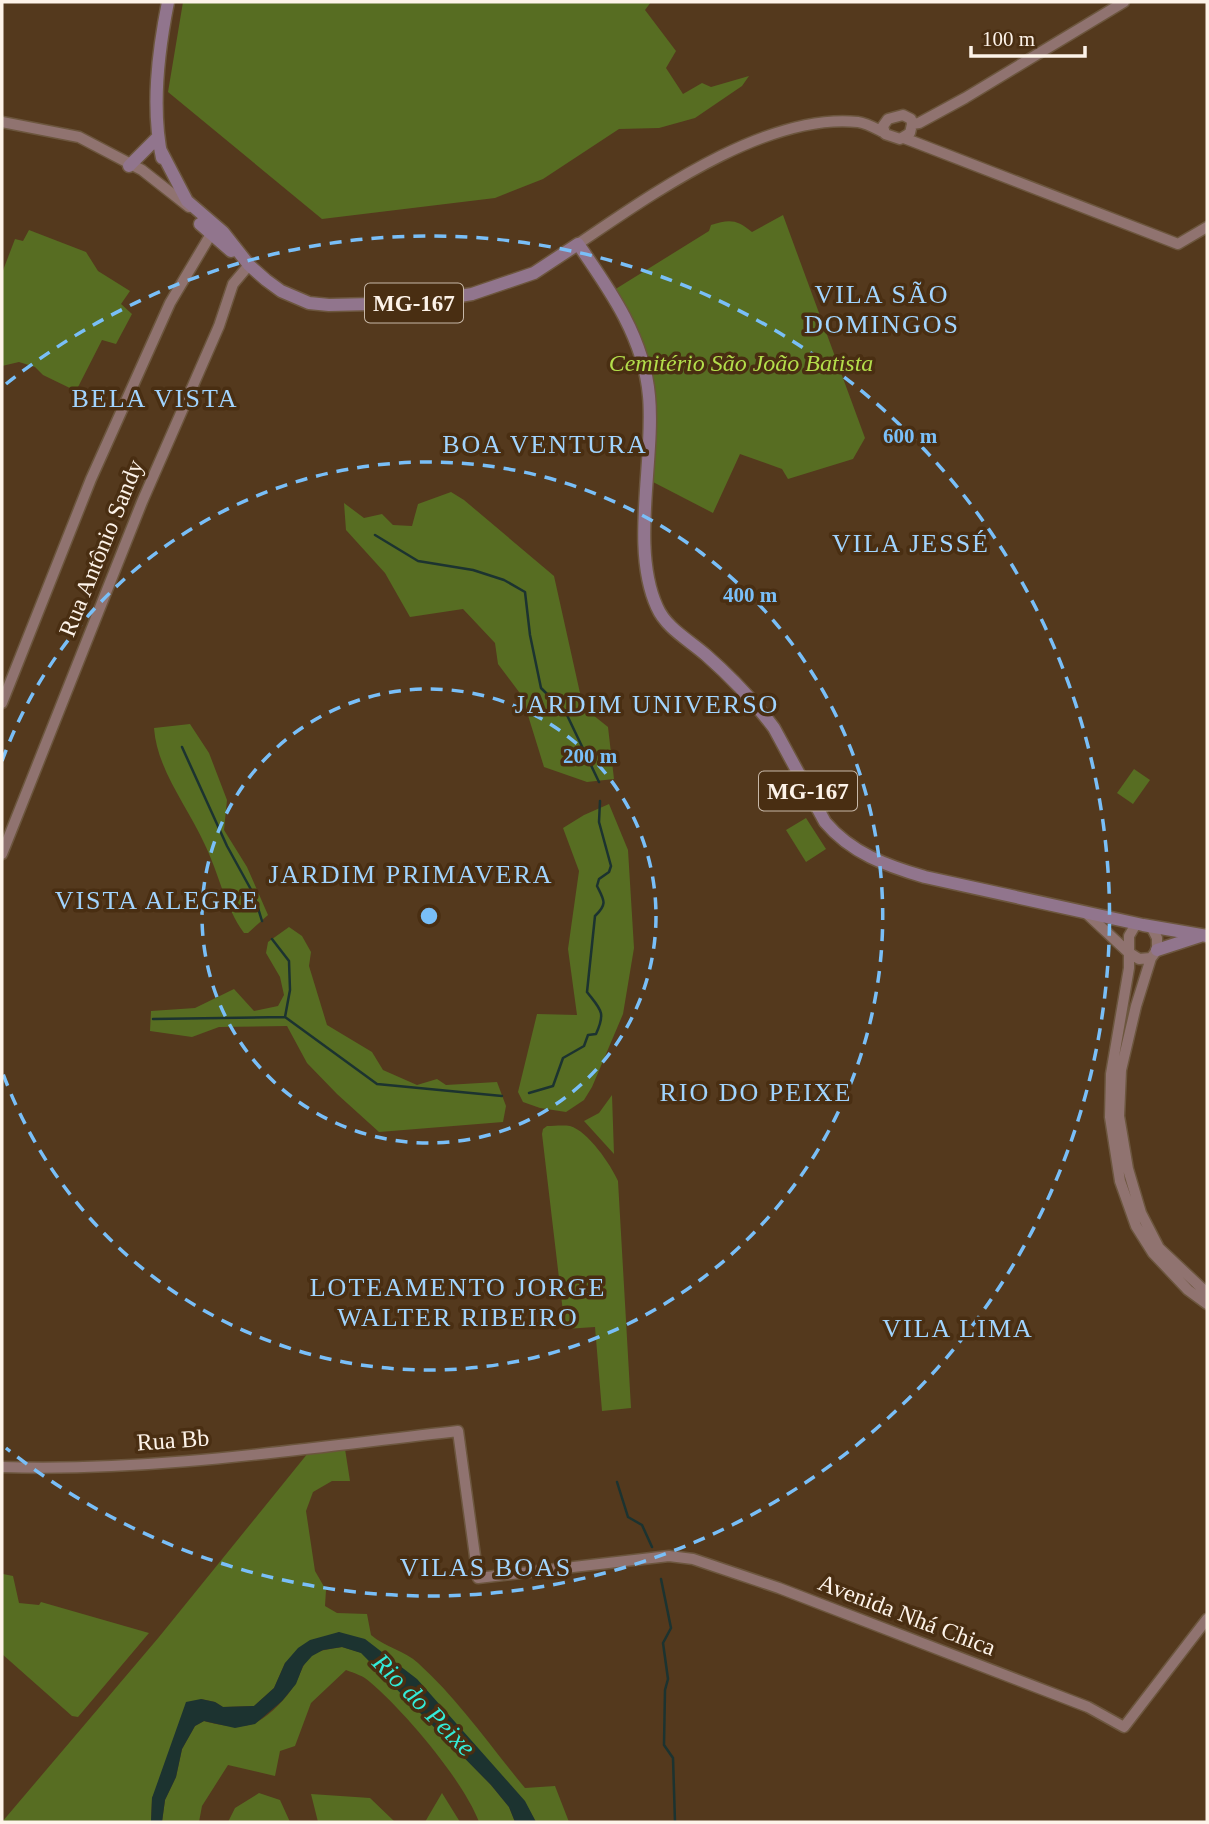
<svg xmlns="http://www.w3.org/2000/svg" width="1209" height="1824" font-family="Georgia,serif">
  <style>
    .green { fill: #576d22 }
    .water { fill: #1c3330 }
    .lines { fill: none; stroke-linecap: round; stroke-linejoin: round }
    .stream { stroke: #1c3330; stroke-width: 2.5 }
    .secondary-casing { stroke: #6c563e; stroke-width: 13 }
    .primary-casing { stroke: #6c563e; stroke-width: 15 }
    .secondary { stroke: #907370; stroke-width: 10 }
    .primary { stroke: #91758d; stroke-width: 12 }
    .ring { fill: none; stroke: #79bff8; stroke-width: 3.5; stroke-dasharray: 12 9 }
    .labels { text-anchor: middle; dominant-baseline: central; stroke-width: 7; stroke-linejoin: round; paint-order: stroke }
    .shield { fill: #492e12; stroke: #c7b8a8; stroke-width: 2 }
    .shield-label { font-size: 23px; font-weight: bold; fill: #fdf3e9 }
    .park-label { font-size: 24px; font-style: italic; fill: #b3de4b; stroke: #492e12 }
    .street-label { font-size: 24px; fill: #fdf3e9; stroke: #492e12 }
    .neighbourhood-label { font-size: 26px; letter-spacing: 2px; fill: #a1d4fe; stroke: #492e12 }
    .water-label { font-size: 26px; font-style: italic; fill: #33ecd9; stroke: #492e12 }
    .centre { fill: #79bff8; stroke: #492e12; stroke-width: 3.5 }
    .ring-label { font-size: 21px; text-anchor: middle; font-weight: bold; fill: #79bff8; stroke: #492e12; stroke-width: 7; stroke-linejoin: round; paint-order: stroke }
  </style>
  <rect width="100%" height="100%" fill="#54391d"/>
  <path class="green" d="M 183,2 L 651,2 L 645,10 L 676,51 L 666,68 L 683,94 L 702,83 L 711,87 L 749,76 L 742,86 L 695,118 L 659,128 L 619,129 L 543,179 L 495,198 L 322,219 L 168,92 Z
    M 783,215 L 865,438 L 853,459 L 788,479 L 782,469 L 740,454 L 713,513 L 653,482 L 654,394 L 649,358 L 614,290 L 709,231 L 711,225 C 729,219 737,219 752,232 Z
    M 29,230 L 86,252 L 98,271 L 130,291 L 121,304 L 132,314 L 116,344 L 102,340 L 76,391 L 43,375 L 35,367 L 19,362 L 2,366 L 2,273 L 15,239 L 23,241 Z
    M 451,492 L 464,500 L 554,576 L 580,693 L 588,711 L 608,727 L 614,779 L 587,782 L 544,767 L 522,696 L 498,664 L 495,643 L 463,609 L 410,617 L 385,573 L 346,530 L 344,503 L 364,518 L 382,514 L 393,525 L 412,526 L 418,504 Z
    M 190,724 L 209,753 L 227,800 L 224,830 L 247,867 L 268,915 L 248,933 L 244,933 C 225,907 219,874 205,845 C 188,807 157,770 154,728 Z
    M 1134,769 L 1150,780 L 1133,804 L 1117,793 Z
    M 609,804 L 628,850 L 634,948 L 623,1014 L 592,1087 L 584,1100 L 566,1112 L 540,1108 L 523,1102 L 518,1092 L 537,1014 L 577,1015 L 568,949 L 579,871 L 563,828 L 584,815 Z
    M 806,818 L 826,849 L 806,862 L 786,830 Z
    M 289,927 L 302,936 L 311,952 L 309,966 L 327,1025 L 372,1052 L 383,1070 L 417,1085 L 437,1079 L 446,1085 L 497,1082 L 506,1106 L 503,1122 L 379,1132 L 337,1094 L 307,1063 L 287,1026 L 219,1027 L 192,1037 L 150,1031 L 151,1011 L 195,1008 L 234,989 L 254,1011 L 278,1006 L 284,995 L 280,977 L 266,953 L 268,942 Z
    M 612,1095 L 614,1154 L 584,1121 L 599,1113 Z
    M 547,1126 C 554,1126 563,1125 570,1126 C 588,1131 611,1165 618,1181 L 631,1408 L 602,1411 L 595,1327 L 565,1329 L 542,1134 L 543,1129 Z
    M 345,1449 L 350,1481 L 332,1481 L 313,1492 L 306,1511 L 315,1571 L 326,1590 L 325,1606 L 337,1613 L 367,1614 L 371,1635 C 385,1647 405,1651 418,1663 C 459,1700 490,1746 525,1788 L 555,1786 L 569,1822 L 536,1822 L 524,1801 L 339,1632 L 285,1663 L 274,1688 L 254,1706 L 223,1707 L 215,1702 L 201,1699 L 152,1798 L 151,1822 L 2,1822 L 159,1637 L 308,1453 Z
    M 2,1513 L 3,1574 L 13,1576 L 19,1603 L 39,1605 L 41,1602 L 149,1633 L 78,1717 L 72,1716 L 2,1654 Z
    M 342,1647 L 362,1653 L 419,1711 L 491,1785 L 509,1807 L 515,1822 L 479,1822 C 463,1780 405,1712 370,1682 C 364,1676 354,1673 346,1670 L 311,1703 L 295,1746 L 280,1751 L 275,1776 L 228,1765 L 202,1806 L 199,1822 L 162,1822 L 165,1800 L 176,1777 L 182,1749 L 195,1726 L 204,1721 C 217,1725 244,1730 257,1722 C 271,1714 287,1698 295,1684 C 301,1674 302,1664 311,1656 C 320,1649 332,1649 342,1647 Z
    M 259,1793 L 280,1800 L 290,1822 L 228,1822 L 235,1808 Z
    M 442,1793 L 460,1822 L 425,1822 Z
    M 311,1794 L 370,1798 L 395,1822 L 318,1822 Z"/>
  <path class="water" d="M 339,1632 L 365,1639 L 417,1679 L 525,1801 L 536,1822 L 515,1822 L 509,1807 L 491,1785 L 361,1653 L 342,1647 L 323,1650 L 312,1656 L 303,1666 L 296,1684 L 282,1701 L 255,1724 L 235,1728 L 204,1721 L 195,1726 L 182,1749 L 176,1777 L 165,1800 L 162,1822 L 151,1822 L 152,1798 L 186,1702 L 201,1699 L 215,1702 L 223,1707 L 254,1706 L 274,1688 L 285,1663 L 298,1648 L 310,1640 Z"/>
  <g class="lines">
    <path class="stream" d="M 375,535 L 418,561 L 473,570 L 504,580 L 525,592 L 530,635 L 541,688 L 566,713 L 599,782
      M 182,747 L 227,846 L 254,895 L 262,921
      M 272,939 L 289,961 L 290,990 L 285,1017
      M 285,1017 L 377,1084 L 502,1096
      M 153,1019 L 285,1017
      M 529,1093 L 553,1086 L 563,1058 L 584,1046 L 588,1035 L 596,1034 C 606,1012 601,1010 587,992 L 595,916 C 608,904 604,900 597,886 L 599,879 L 609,872 L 611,866 L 599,822 L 600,801
      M 617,1482 L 628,1517 L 642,1525 L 652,1547
      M 661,1579 L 671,1628 L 663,1643 L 668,1679 L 665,1690 L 664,1745 L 673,1758 L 675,1822"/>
    <defs>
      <path id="secondary" d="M 903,115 L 911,119 L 912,124 L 910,133 L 900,139 L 885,134 L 883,126 L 888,119 Z
        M 2,122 L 79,137 L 142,170 L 189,207
        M 912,124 L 919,123 L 965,98 L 1124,2
        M 904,138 L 1178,244 L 1207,227
        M 578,244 C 651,195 766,112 858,122 C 866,123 875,128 883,132
        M 2,703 L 91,479 L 170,303 L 211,234
        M 2,854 L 142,502 L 219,326 L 233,284 L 249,265
        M 1085,912 L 1128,952 L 1139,959 L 1151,958
        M 1136,924 L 1129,936 L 1129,968 L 1111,1074 L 1110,1117 L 1120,1181 L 1136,1226 L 1153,1253 L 1188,1290 L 1207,1304
        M 1151,926 L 1157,938 L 1157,950 L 1151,958 L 1136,1006 L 1121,1070 L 1119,1116 L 1128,1169 L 1141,1213 L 1159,1248 L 1207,1293
        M 2,1467 C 155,1472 306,1448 458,1431 L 478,1578 L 669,1556 L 693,1559 L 779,1588 L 1088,1707 L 1124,1727 L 1207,1619"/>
      <path id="primary" d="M 161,151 L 187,201 L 223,232 L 249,265 L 266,280 L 281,291 L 309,303 L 329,305 L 417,303 L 472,294 L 534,273 L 578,244 C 610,290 644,338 649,396 C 655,459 630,548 657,607 C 666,628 689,640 706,655 C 731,677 754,701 774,728 L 825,822 C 851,853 887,866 925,877 L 1143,925 L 1207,936
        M 162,158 C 151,108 158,52 168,2
        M 129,166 L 158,137
        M 200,224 L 231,251
        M 1157,950 L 1200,936"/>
    </defs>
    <use href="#secondary" class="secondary-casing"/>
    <use href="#primary" class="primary-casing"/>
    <use href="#secondary" class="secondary"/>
    <use href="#primary" class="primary"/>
  </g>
  <g class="ring">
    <circle cx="429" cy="916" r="227"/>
    <path d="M2 761A454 454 0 1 1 2 1071"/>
    <path d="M6 384A680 680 0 1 1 6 1448"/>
  </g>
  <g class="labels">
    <g class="shield">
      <rect x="365" y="283.5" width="98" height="39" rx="5"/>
      <rect x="759" y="771.5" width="98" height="39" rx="5"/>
    </g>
    <g class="shield-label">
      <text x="414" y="303">MG-167</text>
      <text x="808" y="791">MG-167</text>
    </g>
    <g class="park-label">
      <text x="741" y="363">Cemitério São João Batista</text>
    </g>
    <g class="street-label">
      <text transform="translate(101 548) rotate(-68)">Rua Antônio Sandy</text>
      <text transform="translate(173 1440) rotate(-4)">Rua Bb</text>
      <text transform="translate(907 1615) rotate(21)">Avenida Nhá Chica</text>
    </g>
    <g class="neighbourhood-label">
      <text x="882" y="294">VILA SÃO<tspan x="882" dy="30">DOMINGOS</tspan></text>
      <text x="155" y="398">BELA VISTA</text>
      <text x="545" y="444">BOA VENTURA</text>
      <text x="911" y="543">VILA JESSÉ</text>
      <text x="647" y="704">JARDIM UNIVERSO</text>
      <text x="411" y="874">JARDIM PRIMAVERA</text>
      <text x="157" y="900">VISTA ALEGRE</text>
      <text x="756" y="1092">RIO DO PEIXE</text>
      <text x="458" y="1287">LOTEAMENTO JORGE<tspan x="458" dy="30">WALTER RIBEIRO</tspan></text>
      <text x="958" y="1328">VILA LIMA</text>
      <text x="486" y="1567">VILAS BOAS</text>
    </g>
    <g class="water-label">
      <text transform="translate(424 1705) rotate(45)">Rio do Peixe</text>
    </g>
  </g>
  <circle cx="429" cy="916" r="10" class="centre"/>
  <g class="ring-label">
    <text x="910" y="443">600 m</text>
    <text x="750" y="602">400 m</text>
    <text x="590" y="763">200 m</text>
  </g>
  <rect width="1209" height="1824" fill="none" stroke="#fdf3e9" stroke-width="7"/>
  <path d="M971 46v10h114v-10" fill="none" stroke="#fdf3e9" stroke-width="3.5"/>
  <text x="982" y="46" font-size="21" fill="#fdf3e9" stroke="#492e12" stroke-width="5" paint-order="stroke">100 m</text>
</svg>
